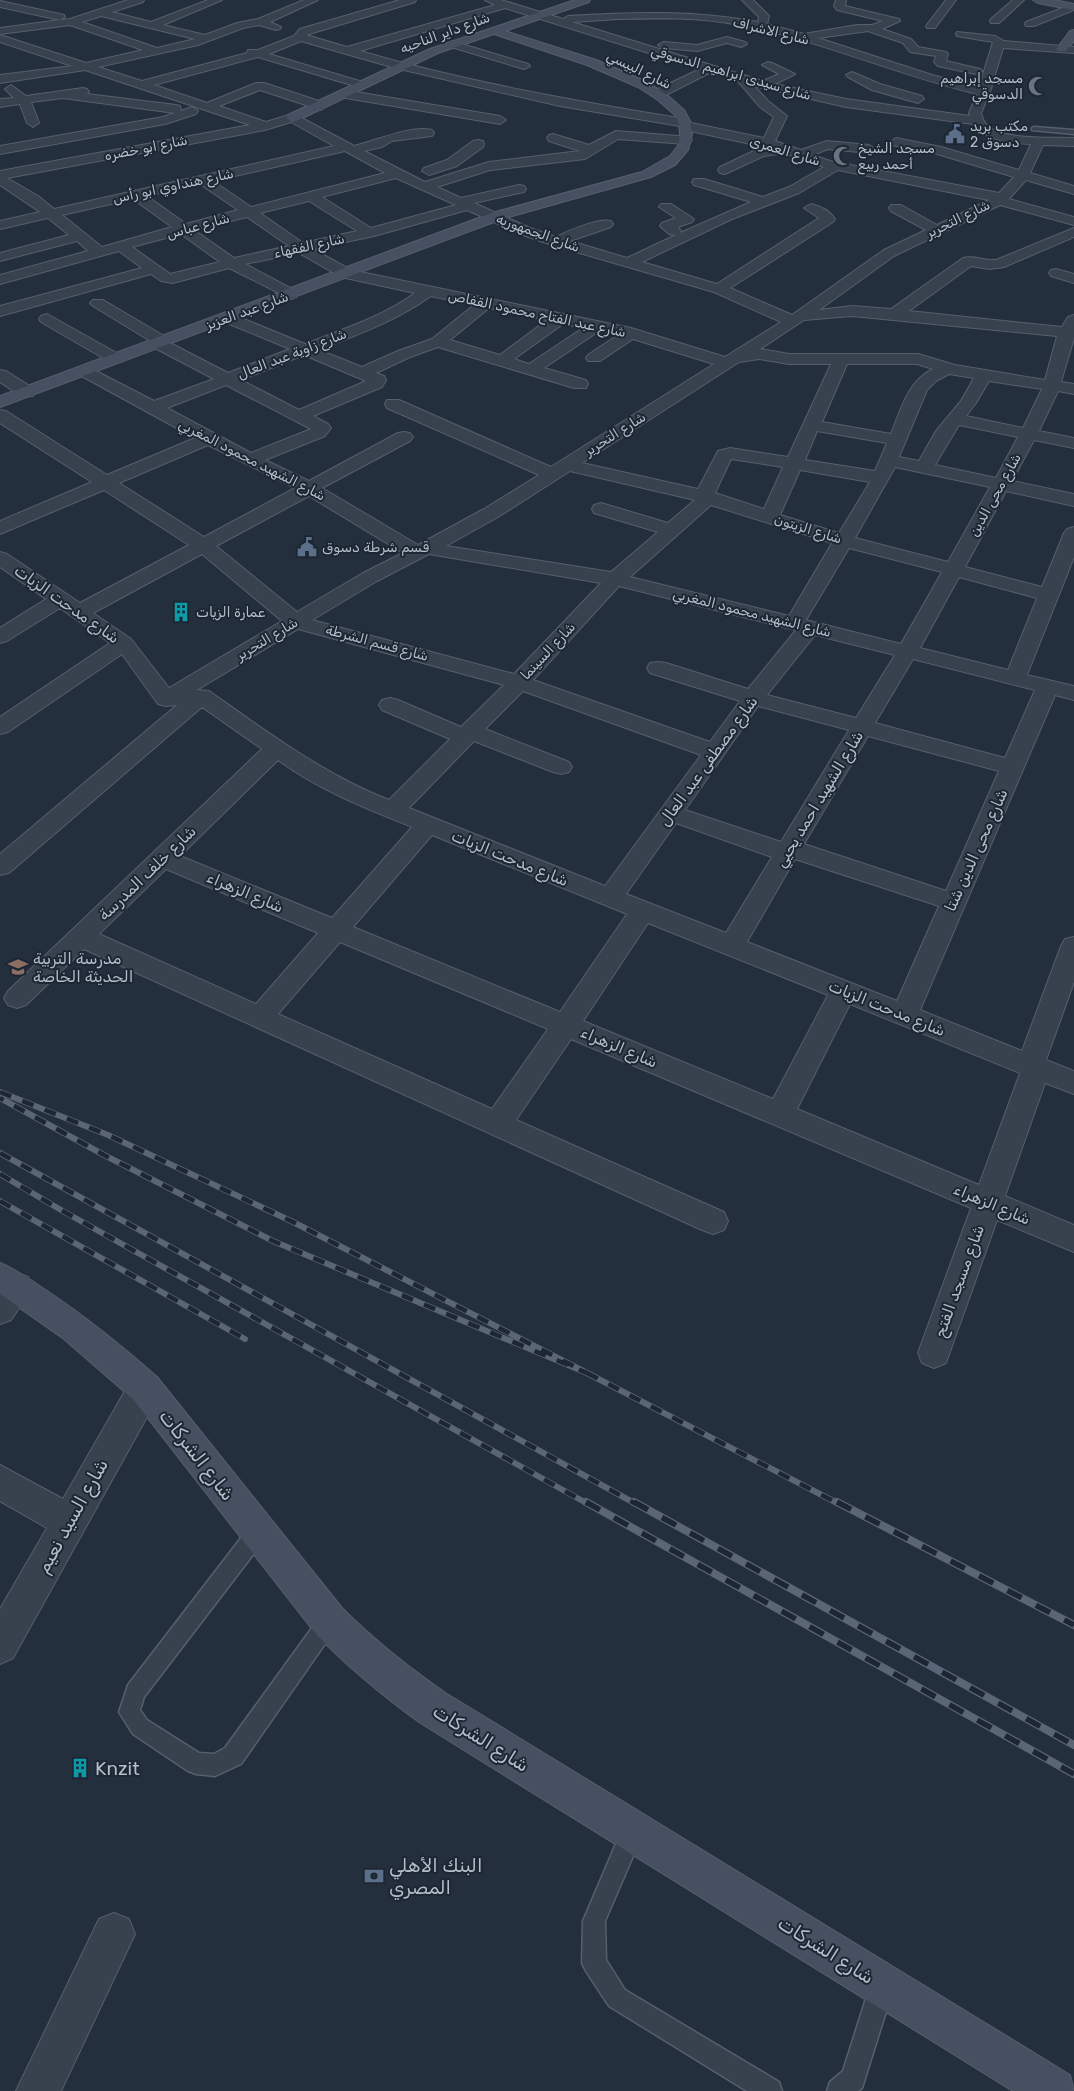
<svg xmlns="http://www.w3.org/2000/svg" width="1074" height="2091" font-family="Rubik,'Noto Naskh Arabic',sans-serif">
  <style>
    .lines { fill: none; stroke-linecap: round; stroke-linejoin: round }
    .lane-casing { stroke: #565f6c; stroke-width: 3 }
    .street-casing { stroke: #565f6c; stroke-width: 2 }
    .secondary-casing { stroke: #565f6c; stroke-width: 2 }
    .lane { fill: #38414e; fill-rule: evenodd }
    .street { fill: #38414e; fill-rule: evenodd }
    .secondary { fill: #465061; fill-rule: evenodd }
    .rail-far1-casing { stroke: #5a6575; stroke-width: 6 }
    .rail-casing { stroke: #5a6575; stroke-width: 8 }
    .rail-far1 { stroke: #1d2633; stroke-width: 4.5; stroke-dasharray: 12; stroke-linecap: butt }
    .rail { stroke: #1d2633; stroke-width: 5.5; stroke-dasharray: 16; stroke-linecap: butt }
    .labels { text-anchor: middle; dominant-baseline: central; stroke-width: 4; stroke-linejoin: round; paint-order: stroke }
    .far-street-label { font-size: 14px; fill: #b4bcc9; stroke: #1d2633 }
    .far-poi-label { font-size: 14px; fill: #b4bcc9; stroke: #1d2633; text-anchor: start }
    .street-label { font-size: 16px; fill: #b4bcc9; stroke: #1d2633 }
    .poi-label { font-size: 16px; fill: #b4bcc9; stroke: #1d2633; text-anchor: start }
    .near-street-label { font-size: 19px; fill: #b4bcc9; stroke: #1d2633 }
    .near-poi-label { font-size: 19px; fill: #b4bcc9; stroke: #1d2633; text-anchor: start }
  </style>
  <rect width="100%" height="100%" fill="#242f3e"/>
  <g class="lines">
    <defs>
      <path id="lane" d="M 1034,127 L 1074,130 L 1074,134 L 1032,130 L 1032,128 Z
        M 258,1522 L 265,1525 L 268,1532 L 265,1539 L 144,1697 L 140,1710 L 147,1720 L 199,1753 L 214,1754 L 225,1748 L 322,1614 L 329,1611 L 336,1614 L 339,1621 L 336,1628 L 241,1764 L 215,1776 L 196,1774 L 188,1771 L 133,1734 L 119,1712 L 128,1685 L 251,1525 Z
        M 632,1822 L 640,1825 L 643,1833 L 605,1921 L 606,1960 L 625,1990 L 779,2082 L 782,2091 L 747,2091 L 609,2006 L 586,1971 L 582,1963 L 583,1921 L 624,1825 Z
        M 882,1974 L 890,1978 L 894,1986 L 862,2088 L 858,2091 L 827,2091 L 830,2082 L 843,2071 L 870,1986 L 874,1978 Z"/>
      <path id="street" d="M 128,0 L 144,0 L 143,2 L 112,12 L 151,22 L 208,0 L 222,0 L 163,25 L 205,35 L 237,23 L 258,19 L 304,0 L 318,0 L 270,22 L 281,27 L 280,29 L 276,30 L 259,25 L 243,28 L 198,45 L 98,67 L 142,81 L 247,53 L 248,50 L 258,50 L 294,36 L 300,29 L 400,0 L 416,0 L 415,2 L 306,35 L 347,47 L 495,5 L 485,0 L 501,0 L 563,19 L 568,16 C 632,12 695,10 758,22 L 759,17 L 742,0 L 753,0 L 769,16 L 767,24 L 804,34 L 857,25 L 872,25 L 883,21 L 837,10 L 834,6 L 836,0 L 846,0 L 845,6 L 899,19 L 900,21 L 882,29 L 911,39 L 918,47 L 946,52 L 948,54 L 946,61 L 980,69 L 982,71 L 976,74 L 938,66 L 934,62 L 936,56 L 910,52 L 903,43 L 868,31 L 818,38 L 932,75 L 979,87 L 993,42 L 957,36 L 956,34 L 957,32 L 995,36 L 1004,41 L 1074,47 L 1074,53 L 1003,48 L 990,92 L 981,113 C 982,116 983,121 986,124 C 1001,141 1052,137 1074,138 L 1074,146 L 1043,145 L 1030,173 L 1074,186 L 1074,194 L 1026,180 L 1009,199 L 1074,217 L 1074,225 L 1000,205 L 894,256 L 819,310 L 852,306 L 891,309 L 963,258 C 974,255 985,261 996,260 L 1074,228 L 1074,237 L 1004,267 L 989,269 L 971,266 L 909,311 L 1062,327 L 1068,317 L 1074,315 L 1074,338 L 1061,382 L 1074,384 L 1074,394 L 1058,391 L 1039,431 L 1074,438 L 1074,448 L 1034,440 L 1012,481 L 1074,494 L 1074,506 L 1006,491 L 965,567 L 1042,587 L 1064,533 L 1067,529 L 1074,527 L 1074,557 L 1027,675 L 1074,686 L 1074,700 L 1055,695 L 920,1010 L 1022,1051 L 1061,946 L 1065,939 L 1074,937 L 1074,982 L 1046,1060 L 1074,1071 L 1074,1094 L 1045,1083 L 1005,1196 L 1074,1225 L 1074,1252 L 997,1220 L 946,1363 L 934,1368 L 922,1363 L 918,1353 L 971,1208 L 571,1039 L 516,1120 L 724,1212 L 728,1221 L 724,1230 L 713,1234 L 702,1230 L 84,949 L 26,1005 L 17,1008 L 8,1005 L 4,998 L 8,991 L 262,749 L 202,707 L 9,873 L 0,875 L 0,854 L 177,705 L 166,706 L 158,704 L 122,654 L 8,732 L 0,734 L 0,717 L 110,643 L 60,608 L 7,641 L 0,643 L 0,628 L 46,599 L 0,567 L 0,552 L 7,554 L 80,603 L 189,545 L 104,490 L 0,534 L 0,521 L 92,482 L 0,423 L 0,410 L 6,411 L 107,475 L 195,438 L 78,374 L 76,371 L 78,368 L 90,368 L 154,401 L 214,379 L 153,347 L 151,344 L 152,342 L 93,306 L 90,303 L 93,300 L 103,300 L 169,339 L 170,343 L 228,373 L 290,349 L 222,321 L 220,318 L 222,315 L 234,315 L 305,344 C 343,329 382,317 415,293 L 341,277 L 299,253 L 245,264 L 296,291 L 299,294 L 296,297 L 291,299 L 229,268 L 173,283 L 161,281 L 151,274 L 0,316 L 0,306 L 142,268 L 119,251 L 0,284 L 0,275 L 88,251 L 77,241 L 0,261 L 0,253 L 69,235 L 48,218 L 0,229 L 0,221 L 40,212 L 0,185 L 0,171 L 250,125 L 85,70 L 0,83 L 0,75 L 72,66 L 0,42 L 0,35 L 86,63 L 143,50 L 70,25 L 0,34 L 0,28 L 60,20 L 0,7 L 0,1 L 64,15 L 65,17 L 60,20 L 70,19 ZM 505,8 L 700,69 L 654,91 L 652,94 L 654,97 L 662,97 L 711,72 L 737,80 L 760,107 L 774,117 L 764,138 L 691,123 L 689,120 L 685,119 C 576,101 466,82 360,51 ZM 101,16 L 195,39 L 157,48 L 82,22 ZM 617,19 C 657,18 698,17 739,25 C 820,40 897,75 977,94 L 969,113 L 970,116 L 846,99 L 775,84 L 795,74 L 772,63 L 768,62 L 762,65 L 779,74 L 763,81 L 572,22 ZM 301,41 L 395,68 L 560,106 L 680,126 L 686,130 L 769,148 L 756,150 L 720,167 L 718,170 L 720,173 L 725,174 L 764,156 L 784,153 L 824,167 L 789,187 L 763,197 L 704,179 L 694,179 L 692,182 L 694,185 L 751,202 L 680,233 L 681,231 L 678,227 L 692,222 L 694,219 L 671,204 L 661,204 L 659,207 L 676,218 L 662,223 L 660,226 L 669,234 L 676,235 L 627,258 L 570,241 L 611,227 L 613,224 L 611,221 C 598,218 568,231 556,237 L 530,228 L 474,203 L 524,192 L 526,189 L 524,186 L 519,185 L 461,198 L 437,187 L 490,170 L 585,159 L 618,139 L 686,144 L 690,143 L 692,140 L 690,137 L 616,131 L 589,145 L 553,134 L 549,135 L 547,138 L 549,141 L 580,151 L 489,162 L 425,182 L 364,151 L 382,147 L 392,141 L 432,136 L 434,133 L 432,130 C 410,125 376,141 354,146 L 296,115 L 292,114 L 266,122 L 219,106 L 260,90 L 321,110 L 327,106 L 325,103 L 264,83 L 256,83 L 207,103 L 154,85 L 258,57 L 358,87 L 366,87 L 368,85 L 366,83 L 269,54 ZM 754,86 L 846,107 L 973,124 C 985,141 1012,143 1031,144 L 1019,170 L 941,147 L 896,138 L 890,142 L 892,145 L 934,153 L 1014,177 L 999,193 L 830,161 L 813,155 L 828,149 L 869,153 L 875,149 L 869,145 L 827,141 L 801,150 L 775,141 L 787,116 L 768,101 ZM 291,122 L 334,146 L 54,209 L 38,196 L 7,178 L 265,130 ZM 345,151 L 385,173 L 251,207 L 213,181 ZM 838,170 L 989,200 L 937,225 L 901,205 L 891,205 L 889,208 L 891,211 L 926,230 L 884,250 L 792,315 L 730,288 L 833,222 L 835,219 C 830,211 820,206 811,204 L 804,208 L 819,218 L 717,284 L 642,262 L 732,219 L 799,193 ZM 396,178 L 456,205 L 371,228 L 322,197 ZM 200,184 L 238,210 L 186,224 L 147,196 ZM 133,199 L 172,227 L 102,247 L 62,215 ZM 309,201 L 357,231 L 303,243 L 260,213 ZM 467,210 L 520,234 L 552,245 L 714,292 L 781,322 L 725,357 L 631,328 L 351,270 L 313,249 L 374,236 ZM 247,217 L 289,246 L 234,258 L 194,230 ZM 181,234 L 220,262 L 170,274 L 132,247 ZM 431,296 L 474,305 L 432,339 L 398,351 L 362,367 L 319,350 C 359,334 396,321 431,296 ZM 489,308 L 547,320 L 500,355 L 450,340 ZM 852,316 L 1057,336 L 1045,380 L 955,365 L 918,354 L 789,354 L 760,349 L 804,320 ZM 563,324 L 583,328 L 529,364 L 514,359 ZM 599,331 L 618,335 L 588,355 L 586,358 L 588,361 L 600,361 L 633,339 L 714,364 L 551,467 L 399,400 L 387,400 L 385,404 L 387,408 L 539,475 L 484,509 L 418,545 L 322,488 L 410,441 L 413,437 L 410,433 L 404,432 L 398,433 L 309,481 L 265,460 L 325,436 L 331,428 L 328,424 L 313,416 L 382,387 L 386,380 L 384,376 L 376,373 L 410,357 L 438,347 L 574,388 L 586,388 L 588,384 L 586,380 L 544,368 ZM 304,355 L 366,381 L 299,410 L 241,380 ZM 759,359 L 789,364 L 831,364 L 788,457 L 730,448 L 718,451 L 698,489 L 582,463 L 739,362 ZM 847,364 L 917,364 L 933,369 C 908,381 901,409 891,434 L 822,422 ZM 949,374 L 974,378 L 961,401 L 936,431 L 919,461 L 899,457 L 927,390 L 936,381 ZM 989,381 L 1042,389 L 1023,428 L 966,416 L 976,403 ZM 226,385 L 311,429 L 251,453 L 167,408 ZM 959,425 L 1018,437 L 996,478 L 935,465 ZM 817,431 L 887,443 L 875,471 L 805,460 ZM 208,445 L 295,488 L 204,537 L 119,483 ZM 731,459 L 783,467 L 764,509 L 715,493 ZM 895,467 L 990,487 L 948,562 L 855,538 ZM 800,470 L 870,482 L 839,533 L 780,515 ZM 570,471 L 695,500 L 668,523 L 601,503 L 594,505 L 592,509 L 594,513 L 658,532 L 611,572 L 446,546 L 498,517 ZM 309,496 L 403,553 L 363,573 L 297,612 L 216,546 ZM 711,505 L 832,543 L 789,616 L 630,577 ZM 849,548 L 942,572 L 901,644 L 806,620 ZM 202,554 L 282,621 L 169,688 L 131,639 L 93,613 ZM 429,554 L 601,583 L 514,674 L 312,620 L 377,581 ZM 959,577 L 1037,598 L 1008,670 L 920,648 ZM 619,586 L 787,628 L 796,630 L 748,689 L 666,663 L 658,662 L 650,663 L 647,668 L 650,673 L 740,701 L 710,742 L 533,680 ZM 298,629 L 504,685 L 461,727 L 398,700 L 390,698 L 382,700 L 379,705 L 382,710 L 450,739 L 389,800 C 323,774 267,732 209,691 L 197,690 ZM 815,635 L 895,655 L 856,718 L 767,695 ZM 913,659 L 1035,690 L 1005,758 L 875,723 ZM 523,691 L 701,755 L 605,886 L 409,808 L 474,741 L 553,772 L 561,774 L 569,772 L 572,767 L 569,762 L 485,729 ZM 758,706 L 849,730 L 781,842 L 685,810 ZM 868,736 L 999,771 L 946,891 L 804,844 ZM 278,760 C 319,790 365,808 412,827 L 332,918 L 180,856 ZM 676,823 L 772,857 L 726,933 L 626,894 ZM 432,835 L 627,914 L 560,1012 L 353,927 ZM 795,859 L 939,906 L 897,1001 L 747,942 ZM 166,869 L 318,933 L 256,1004 L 99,934 ZM 648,923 L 828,995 L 773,1099 L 583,1021 ZM 340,942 L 548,1029 L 492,1109 L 278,1014 ZM 850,1004 L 1020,1073 L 979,1185 L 797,1109 Z
        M 946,0 L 956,0 L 935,28 L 927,28 L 926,26 Z
        M 1013,0 L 1024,0 L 999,23 L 991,23 L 990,21 L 991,19 Z
        M 1073,4 L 1074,10 L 1034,26 L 1026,26 L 1025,24 L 1026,22 Z
        M 727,37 L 745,42 L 747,44 L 741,47 L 727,43 L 697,51 L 664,48 L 658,45 L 664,42 L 697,45 Z
        M 452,41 L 528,64 L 530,66 L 524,69 L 448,46 L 446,44 Z
        M 852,72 L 880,84 L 922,96 L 924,99 L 918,103 L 872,90 L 848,77 L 846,75 Z
        M 11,85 L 26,96 L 83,88 L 87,89 L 89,92 L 87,94 L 176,105 L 180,106 L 181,111 L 192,107 L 198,111 L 196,114 L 165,124 L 0,154 L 0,146 L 163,117 L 175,113 L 63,98 L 31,102 L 39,123 L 33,127 L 27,123 L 20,104 L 0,107 L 0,99 L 14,98 L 5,89 Z
        M 344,90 L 500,116 L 506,120 L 500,124 L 340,97 L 338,94 L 340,91 Z
        M 478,140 L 483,141 L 484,144 L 483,147 L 457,166 L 429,175 L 422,171 L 424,168 L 447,160 L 473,141 Z
        M 1056,269 L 1074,274 L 1074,283 L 1051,276 L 1049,273 L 1051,270 Z
        M 47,314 L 122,356 L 124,359 L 122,362 L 110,362 L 41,322 L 39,319 L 41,316 Z
        M 0,370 L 6,371 L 33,388 L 35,392 L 33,396 L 21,396 L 0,382 Z
        M 17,1273 L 28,1277 L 33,1287 L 11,1320 L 0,1324 L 0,1285 L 6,1277 Z
        M 145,1373 L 157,1377 L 162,1388 L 157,1399 L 13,1658 L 0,1664 L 0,1609 L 47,1528 L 0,1501 L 0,1465 L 63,1499 L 133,1377 Z
        M 114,1913 L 129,1919 L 135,1934 L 61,2091 L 16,2091 L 99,1919 Z"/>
      <path id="secondary" d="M 575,0 L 590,0 L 589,2 L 505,31 L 596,60 L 647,82 L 667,95 L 684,110 L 690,121 L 692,134 L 688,150 L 675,165 L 651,177 L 502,219 L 0,407 L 0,396 L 492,213 L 642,172 L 670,156 L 678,146 L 680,134 L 679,124 L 675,115 L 658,100 L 638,87 L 587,65 L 494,34 L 438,53 L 296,121 L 292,122 L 286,118 L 288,115 L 430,49 Z
        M 1033,0 L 1054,0 L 1074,4 L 1074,10 L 1038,3 Z
        M 1074,30 L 1074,41 L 1066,51 L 1058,51 L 1056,49 L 1058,47 L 1070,31 Z
        M 0,1263 C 17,1270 32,1281 47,1291 C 86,1317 122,1346 157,1377 L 342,1608 C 374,1640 409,1668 447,1694 L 1070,2075 L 1074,2091 L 1013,2091 L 419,1722 C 382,1695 348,1667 316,1634 L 133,1399 L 64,1339 L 0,1294 Z"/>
    </defs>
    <use href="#lane" class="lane-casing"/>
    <use href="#street" class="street-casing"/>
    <use href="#secondary" class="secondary-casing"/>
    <use href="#lane" class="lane"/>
    <use href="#street" class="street"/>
    <use href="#secondary" class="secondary"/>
    <defs>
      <path id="rail-far1" d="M 0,1092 L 108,1135 L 291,1221 L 587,1373 L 273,1241 L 104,1155 L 0,1098
        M 0,1153 L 636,1504
        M 0,1174 L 61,1210 L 588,1504
        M 0,1201 L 245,1339
        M 587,1373 L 839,1504"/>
      <path id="rail" d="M 586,1502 L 1074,1774
        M 634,1502 L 1074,1745
        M 837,1502 L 1074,1625"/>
    </defs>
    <use href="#rail-far1" class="rail-far1-casing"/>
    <use href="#rail" class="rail-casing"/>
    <use href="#rail-far1" class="rail-far1"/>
    <use href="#rail" class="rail"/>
  </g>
  <defs>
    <symbol id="mosque-bare" viewBox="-9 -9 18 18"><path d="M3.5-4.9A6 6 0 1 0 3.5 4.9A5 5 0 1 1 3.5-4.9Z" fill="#6b7280" stroke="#1d2633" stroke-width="2.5" paint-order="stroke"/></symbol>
    <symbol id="civic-bare" viewBox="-9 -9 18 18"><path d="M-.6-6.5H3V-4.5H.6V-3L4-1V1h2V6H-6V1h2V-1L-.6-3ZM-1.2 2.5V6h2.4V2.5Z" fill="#5c6f8a" stroke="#1d2633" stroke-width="2.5" paint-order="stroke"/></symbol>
    <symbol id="building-bare" viewBox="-9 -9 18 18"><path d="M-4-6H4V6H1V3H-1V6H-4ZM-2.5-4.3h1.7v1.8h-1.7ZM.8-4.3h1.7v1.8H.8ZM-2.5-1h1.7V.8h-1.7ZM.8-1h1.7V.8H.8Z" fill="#0f9aa8" stroke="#1d2633" stroke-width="2.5" paint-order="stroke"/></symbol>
    <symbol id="school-bare" viewBox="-9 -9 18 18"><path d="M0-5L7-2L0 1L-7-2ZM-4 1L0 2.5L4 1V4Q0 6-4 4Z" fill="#8d6e63" stroke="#1d2633" stroke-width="2.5" paint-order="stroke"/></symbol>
    <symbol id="bank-bare" viewBox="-9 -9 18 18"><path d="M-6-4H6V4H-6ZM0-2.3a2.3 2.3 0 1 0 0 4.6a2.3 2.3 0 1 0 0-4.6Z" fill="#5c6f8a" stroke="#1d2633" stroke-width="2.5" paint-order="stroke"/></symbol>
  </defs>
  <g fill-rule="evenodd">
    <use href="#mosque-bare" x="1024" y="72" width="28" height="28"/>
    <use href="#civic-bare" x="941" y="120" width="28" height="28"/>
    <use href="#mosque-bare" x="829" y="142" width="28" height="28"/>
    <use href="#civic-bare" x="293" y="533" width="28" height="28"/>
    <use href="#building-bare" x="167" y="598" width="28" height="28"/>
    <use href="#school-bare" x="4" y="953" width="28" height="28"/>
    <use href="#building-bare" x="66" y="1754" width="28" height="28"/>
    <use href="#bank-bare" x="360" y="1862" width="28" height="28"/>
  </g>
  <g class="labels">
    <g class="far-street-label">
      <text transform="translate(771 31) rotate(14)">شارع الاشراف</text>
      <text transform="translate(445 33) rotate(-20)">شارع داير الناحيه</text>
      <text transform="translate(639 70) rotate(26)">شارع البيسي</text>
      <text transform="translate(731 73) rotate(16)">شارع سيدى ابراهيم الدسوقي</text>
      <text transform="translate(146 148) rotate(-11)">شارع ابو خضره</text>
      <text transform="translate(785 151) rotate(17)">شارع العمرى</text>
      <text transform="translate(173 186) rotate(-12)">شارع هنداوي ابو رأس</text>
      <text transform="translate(958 219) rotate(-26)">شارع التحرير</text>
      <text transform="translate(198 226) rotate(-15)">شارع عباس</text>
      <text transform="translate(538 233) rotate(20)">شارع الجمهوريه</text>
      <text transform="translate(309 246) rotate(-12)">شارع الفقهاء</text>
      <text transform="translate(247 311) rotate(-20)">شارع عبد العزيز</text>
      <text transform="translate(537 314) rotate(12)">شارع عبد الفتاح محمود القفاص</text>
      <text transform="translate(292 354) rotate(-21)">شارع زاوية عبد العال</text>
      <text transform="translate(615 434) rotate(-32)">شارع التحرير</text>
      <text transform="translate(252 460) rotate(27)">شارع الشهيد محمود المغربي</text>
      <text transform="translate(995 495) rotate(-61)">شارع محى الدين</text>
      <text transform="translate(808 529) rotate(17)">شارع الزيتون</text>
      <text transform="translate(752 613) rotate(14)">شارع الشهيد محمود المغربي</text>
      <text transform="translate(267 639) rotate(-31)">شارع التحرير</text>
      <text transform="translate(377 643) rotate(15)">شارع قسم الشرطة</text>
      <text transform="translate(548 651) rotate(-47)">شارع السينما</text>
    </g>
    <g class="far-poi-label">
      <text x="1023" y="78" text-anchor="end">مسجد إبراهيم<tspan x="1023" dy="16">الدسوقي</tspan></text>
      <text x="970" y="126">مكتب بريد<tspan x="970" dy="16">دسوق 2</tspan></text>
      <text x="858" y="148">مسجد الشيخ<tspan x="858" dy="16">أحمد ربيع</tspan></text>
      <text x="322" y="547">قسم شرطة دسوق</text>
      <text x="196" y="612">عمارة الزيات</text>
    </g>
    <g class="street-label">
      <text transform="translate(67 604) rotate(35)">شارع مدحت الزيات</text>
      <text transform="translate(708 761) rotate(-54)">شارع مصطفى عبد العال</text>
      <text transform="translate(819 799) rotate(-59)">شارع الشهيد احمد يحيي</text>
      <text transform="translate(976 850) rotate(-66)">شارع محى الدين شتا</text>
      <text transform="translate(510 858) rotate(22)">شارع مدحت الزيات</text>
      <text transform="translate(147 873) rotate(-44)">شارع خلف المدرسة</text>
      <text transform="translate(245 892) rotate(23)">شارع الزهراء</text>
      <text transform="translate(887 1008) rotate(22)">شارع مدحت الزيات</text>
      <text transform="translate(619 1047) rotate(23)">شارع الزهراء</text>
      <text transform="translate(992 1204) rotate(23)">شارع الزهراء</text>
      <text transform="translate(959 1281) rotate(-70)">شارع مسجد الفتح</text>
    </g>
    <g class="poi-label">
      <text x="33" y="958">مدرسة التربية<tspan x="33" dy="18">الحديثة الخاصة</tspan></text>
    </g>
    <g class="near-street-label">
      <text transform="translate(197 1455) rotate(52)">شارع الشركات</text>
      <text transform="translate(72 1516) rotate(-61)">شارع السيد نعيم</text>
      <text transform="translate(481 1738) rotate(32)">شارع الشركات</text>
      <text transform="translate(826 1950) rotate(32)">شارع الشركات</text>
    </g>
    <g class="near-poi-label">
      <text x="95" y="1768">Knzit</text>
      <text x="389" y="1865">البنك الأهلي<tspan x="389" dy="22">المصري</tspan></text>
    </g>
  </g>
</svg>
